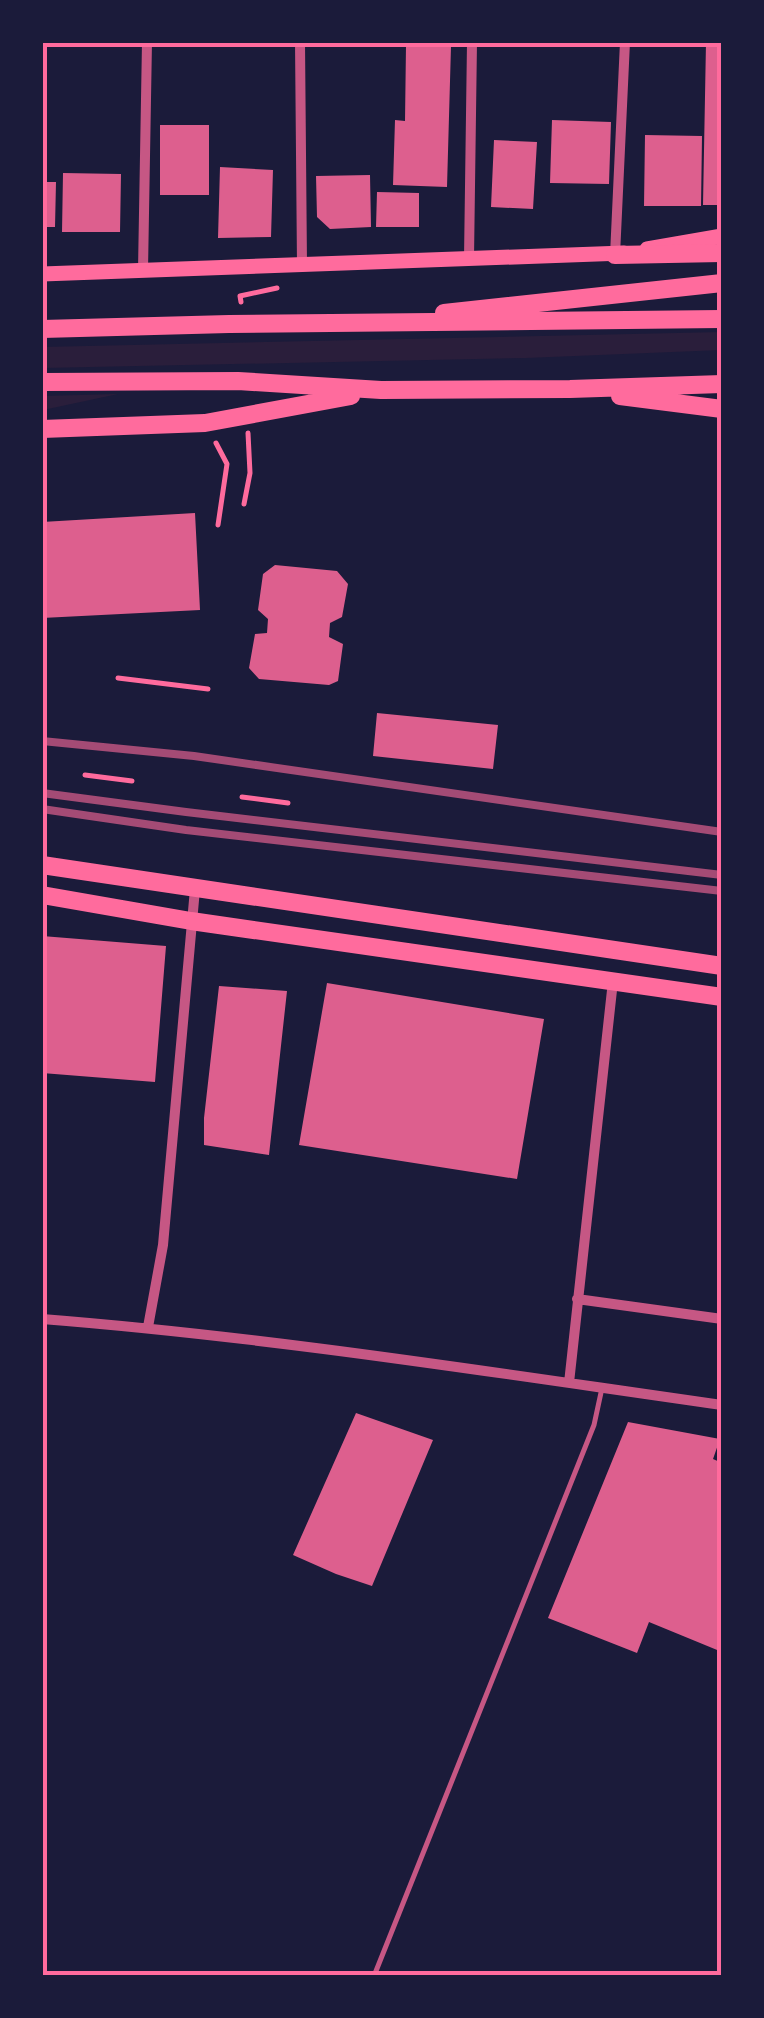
<svg xmlns="http://www.w3.org/2000/svg" width="764" height="2018" font-family="Georgia,serif">
  <style>
    .green { fill: #2a1e3b }
    .building { fill: #dd5f8e }
    .lines { fill: none; stroke-linecap: round; stroke-linejoin: round }
    .path { stroke: #ff6b9d; stroke-width: 5 }
    .service { stroke: #c65784; stroke-width: 5 }
    .minor { stroke: #c65784; stroke-width: 10 }
    .secondary { stroke: #ff6b9d; stroke-width: 15 }
    .trunk { stroke: #ff6b9d; stroke-width: 18 }
    .rail { stroke: #a44b75; stroke-width: 8 }
    .neatline { fill: none; stroke: #ff6b9d; stroke-width: 4 }
  </style>
  <rect width="100%" height="100%" fill="#1b1b3a"/>
  <path class="green" d="M 722,332 L 721,350 L 526,358 L 43,368 L 43,347 Z
    M 118,394 L 43,410 L 43,396 Z"/>
  <path class="building" d="M 706,42 L 722,42 L 722,205 L 703,205 Z
    M 406,45 L 451,46 L 447,187 L 393,185 L 395,120 L 405,121 Z
    M 552,120 L 611,122 L 609,184 L 550,183 Z
    M 160,125 L 209,125 L 209,195 L 160,195 Z
    M 645,135 L 702,136 L 701,206 L 644,206 Z
    M 494,140 L 537,142 L 533,209 L 491,207 Z
    M 220,167 L 273,170 L 271,237 L 218,238 Z
    M 63,173 L 121,174 L 120,232 L 62,232 Z
    M 370,175 L 371,227 L 330,229 L 317,217 L 316,176 Z
    M 42,182 L 56,182 L 55,227 L 42,227 Z
    M 377,192 L 419,193 L 419,227 L 376,227 Z
    M 195,513 L 200,610 L 42,618 L 42,522 Z
    M 275,565 L 337,571 L 348,584 L 342,617 L 330,623 L 329,637 L 343,644 L 338,681 L 329,685 L 259,679 L 249,668 L 255,634 L 267,633 L 268,619 L 258,610 L 263,574 Z
    M 377,713 L 498,725 L 493,769 L 373,756 Z
    M 42,936 L 166,946 L 155,1082 L 42,1073 Z
    M 327,983 L 544,1019 L 517,1179 L 299,1145 Z
    M 219,986 L 287,991 L 269,1155 L 204,1145 L 204,1118 Z
    M 356,1413 L 433,1440 L 372,1586 L 336,1574 L 293,1555 Z
    M 628,1422 L 720,1439 L 713,1459 L 722,1463 L 722,1652 L 649,1622 L 637,1653 L 548,1618 Z"/>
  <g class="lines">
    <path class="path" d="M 241,302 L 240,296 L 277,288
      M 216,443 L 227,464 L 218,525
      M 244,504 L 250,473 L 248,433
      M 118,678 L 208,689
      M 85,775 L 132,781
      M 242,797 L 288,803"/>
    <path class="service" d="M 374,1976 L 594,1425 L 602,1388"/>
    <path class="minor" d="M 300,42 L 302,265
      M 615,255 L 625,42
      M 469,259 L 472,42
      M 143,270 L 147,42
      M 577,1299 L 722,1319
      M 42,1319 C 270,1337 496,1373 722,1405
      M 148,1327 L 163,1245 L 195,889
      M 569,1383 L 613,981"/>
    <path class="secondary" d="M 647,249 L 722,236
      M 42,274 L 624,253"/>
    <path class="trunk" d="M 615,255 L 722,253
      M 444,313 L 722,283
      M 42,329 L 229,324 L 722,319
      M 42,382 L 238,381 L 381,390 L 570,389 L 722,384
      M 620,396 L 722,409
      M 42,429 L 205,423 L 351,396
      M 42,865 L 722,966
      M 42,895 L 191,921 L 722,997"/>
    <path class="rail" d="M 42,741 L 194,756 L 722,832
      M 42,793 L 186,812 L 722,875
      M 42,809 L 186,830 L 722,891"/>
  </g>
  <rect width="764" height="2018" fill="none" stroke="#1b1b3a" stroke-width="90"/>
  <rect x="45" y="45" width="674" height="1928" class="neatline"/>
</svg>
